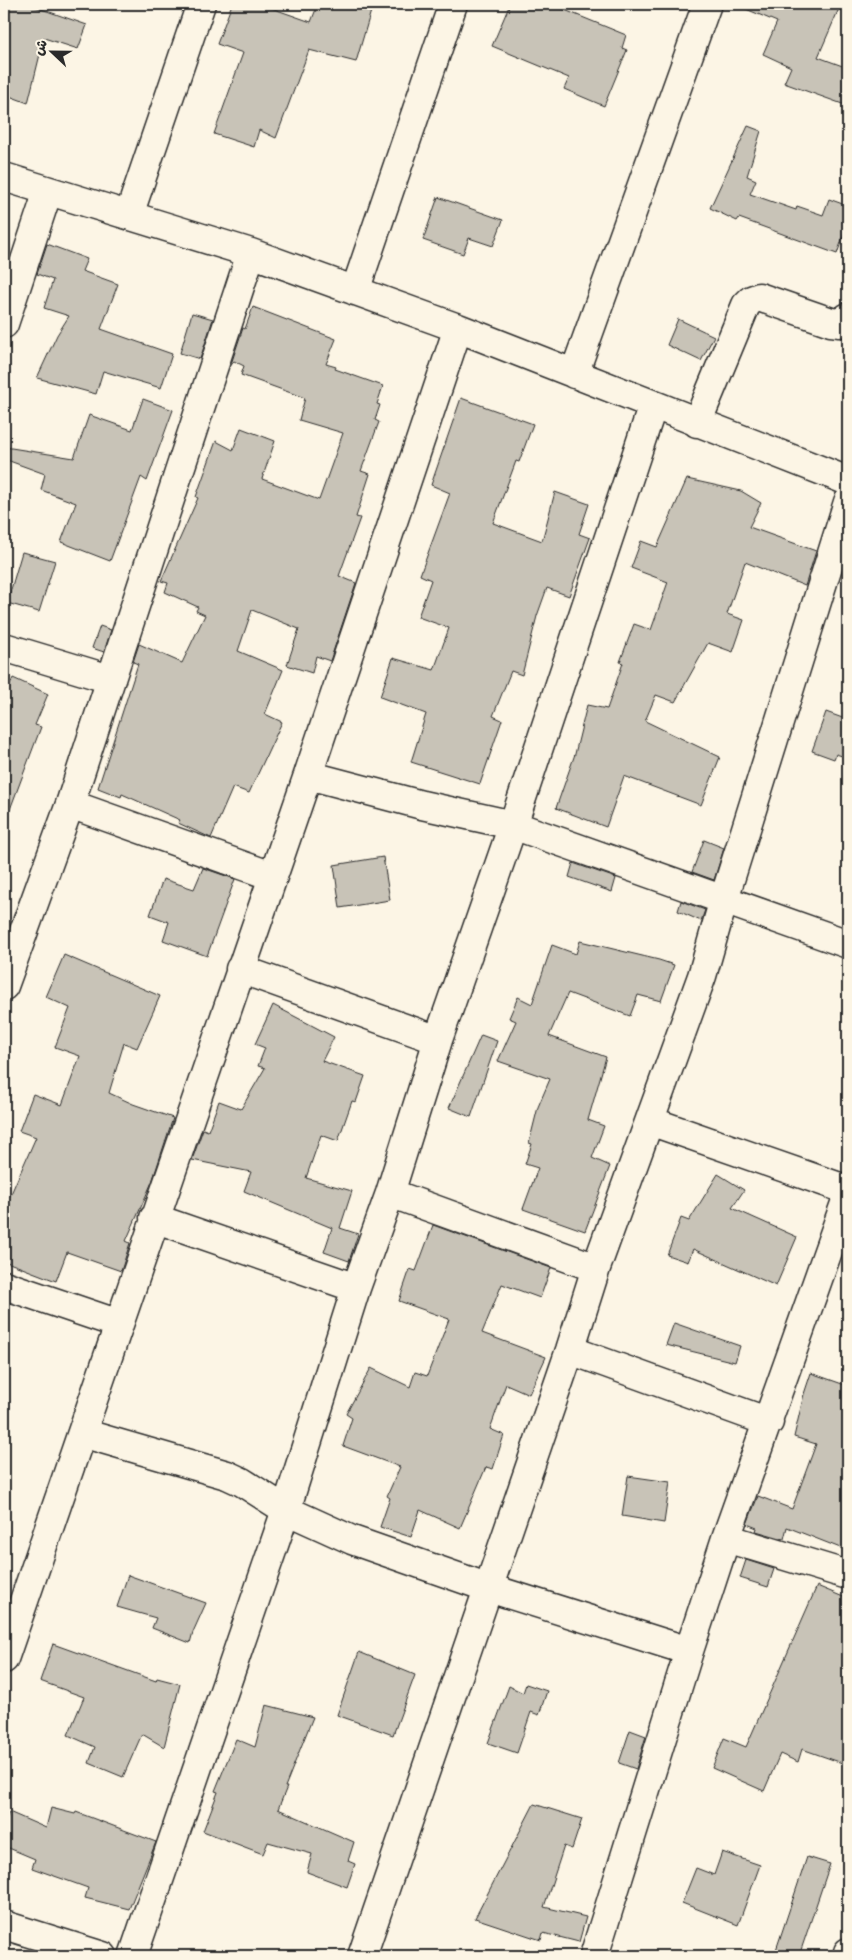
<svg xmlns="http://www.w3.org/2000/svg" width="852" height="1960" font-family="'Comic Neue','Playpen Sans Arabic',sans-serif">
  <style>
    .building { fill: #c8c3b7; stroke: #2b2b2b }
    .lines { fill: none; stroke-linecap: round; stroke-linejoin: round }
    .minor-casing { stroke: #2b2b2b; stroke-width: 31 }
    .secondary-casing { stroke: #2b2b2b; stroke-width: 31 }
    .minor { stroke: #fcf5e5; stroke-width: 28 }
    .secondary { stroke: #fcf5e5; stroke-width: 28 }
  </style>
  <rect width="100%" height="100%" fill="#fcf5e5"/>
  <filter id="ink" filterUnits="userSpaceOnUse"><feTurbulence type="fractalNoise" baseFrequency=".02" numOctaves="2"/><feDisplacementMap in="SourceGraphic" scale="10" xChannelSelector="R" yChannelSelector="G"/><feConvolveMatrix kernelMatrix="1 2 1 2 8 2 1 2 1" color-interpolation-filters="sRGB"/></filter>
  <g filter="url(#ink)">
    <path class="building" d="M 7,4 L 27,4 L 87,25 L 78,49 L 44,38 L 28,103 L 4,94 L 4,13 Z
      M 232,4 L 260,4 L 311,22 L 318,4 L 373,4 L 356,62 L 309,50 L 276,138 L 259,130 L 254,147 L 214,134 L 243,53 L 217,44 Z
      M 510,4 L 550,4 L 626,35 L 622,48 L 627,50 L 604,106 L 564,89 L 569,78 L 492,46 Z
      M 734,4 L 841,4 L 818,57 L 848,68 L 848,106 L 784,83 L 791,67 L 763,54 L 777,22 Z
      M 748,126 L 761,131 L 747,176 L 756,180 L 750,194 L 796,210 L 797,206 L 823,215 L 829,199 L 848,206 L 848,223 L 837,254 L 739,218 L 737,221 L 710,208 Z
      M 438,197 L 503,220 L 493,246 L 469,238 L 463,254 L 423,240 Z
      M 47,244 L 87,259 L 82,271 L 118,284 L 101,329 L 172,354 L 161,388 L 103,371 L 96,394 L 37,378 L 57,335 L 69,316 L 44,308 L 53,280 L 37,274 Z
      M 253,307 L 336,339 L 326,364 L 336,367 L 335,369 L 383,386 L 377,404 L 380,405 L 375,420 L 379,422 L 361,471 L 370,474 L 356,517 L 360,518 L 339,576 L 356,583 L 330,661 L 316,656 L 312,673 L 287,665 L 299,629 L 252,610 L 238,651 L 283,670 L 265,714 L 282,722 L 249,793 L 233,787 L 211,838 L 178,823 L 180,820 L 122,794 L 121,797 L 98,788 L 138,664 L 133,662 L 139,644 L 182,663 L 205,615 L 196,611 L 198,607 L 165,592 L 168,583 L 161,581 L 198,498 L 196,497 L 216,441 L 233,450 L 241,428 L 275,441 L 262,479 L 319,500 L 343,433 L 299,420 L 305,398 L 241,375 L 244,366 L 234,361 L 230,367 L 243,328 L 245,329 Z
      M 192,313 L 213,319 L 200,359 L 180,353 Z
      M 678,319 L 714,336 L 701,361 L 667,345 Z
      M 461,398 L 533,424 L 519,462 L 516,461 L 493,523 L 542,541 L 555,492 L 589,504 L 579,534 L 590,538 L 569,596 L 547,588 L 537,616 L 522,675 L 511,671 L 493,716 L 502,720 L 480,784 L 411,762 L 426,714 L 380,697 L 393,658 L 434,670 L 449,628 L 418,617 L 431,580 L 420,575 L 450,493 L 431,485 Z
      M 143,399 L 173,410 L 147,481 L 141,477 L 110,561 L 61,542 L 76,503 L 41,490 L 45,474 L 4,459 L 4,452 L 5,447 L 74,458 L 89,415 L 132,430 Z
      M 687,479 L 741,491 L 761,503 L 749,527 L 816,551 L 805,586 L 745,562 L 727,614 L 744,620 L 733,652 L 708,643 L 675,702 L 656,695 L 645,721 L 720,757 L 701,805 L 624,776 L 606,827 L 556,808 L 575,754 L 587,705 L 607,709 L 623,663 L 620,662 L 634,624 L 651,630 L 668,582 L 631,568 L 641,541 L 657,547 Z
      M 22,552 L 55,561 L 39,612 L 7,603 Z
      M 100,626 L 111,630 L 104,652 L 92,648 Z
      M 13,678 L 48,694 L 35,725 L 41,727 L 6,820 L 4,820 L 4,699 Z
      M 826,712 L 848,720 L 848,758 L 836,754 L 834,759 L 812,751 Z
      M 704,840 L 724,848 L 714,880 L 692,872 Z
      M 383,857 L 390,900 L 340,908 L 334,865 Z
      M 573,863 L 616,878 L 612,892 L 569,877 Z
      M 203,868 L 235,879 L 207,956 L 163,940 L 169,922 L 150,915 L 163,879 L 194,889 Z
      M 681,901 L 705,910 L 701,921 L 678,911 Z
      M 580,941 L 659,960 L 674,965 L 661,1001 L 638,995 L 630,1016 L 568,993 L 549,1036 L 606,1057 L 588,1120 L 604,1126 L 592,1158 L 610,1166 L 585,1231 L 523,1209 L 538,1168 L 525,1164 L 532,1144 L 529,1143 L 538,1107 L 550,1079 L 498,1061 L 516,1021 L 509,1018 L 518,997 L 532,1004 L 552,945 L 576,954 Z
      M 64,955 L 160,996 L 137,1048 L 124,1043 L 109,1093 L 133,1104 L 173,1118 L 152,1182 L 126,1241 L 130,1243 L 121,1271 L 67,1252 L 56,1281 L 4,1261 L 4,1193 L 10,1196 L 36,1137 L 19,1131 L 33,1094 L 62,1105 L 80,1056 L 55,1047 L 70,1008 L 46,997 Z
      M 273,1005 L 334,1037 L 322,1061 L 365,1076 L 356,1102 L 352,1101 L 338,1141 L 321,1135 L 306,1178 L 352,1191 L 340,1228 L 358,1234 L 349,1261 L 324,1252 L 332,1228 L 244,1191 L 251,1172 L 192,1160 L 203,1129 L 208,1131 L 219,1101 L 241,1109 L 265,1068 L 258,1066 L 265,1048 L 255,1044 Z
      M 481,1035 L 497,1041 L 471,1117 L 449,1108 Z
      M 718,1174 L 744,1190 L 732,1208 L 797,1237 L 776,1286 L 693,1249 L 688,1262 L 667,1255 L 681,1218 L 689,1221 Z
      M 433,1225 L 551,1268 L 540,1298 L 502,1284 L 482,1333 L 546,1357 L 529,1394 L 506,1384 L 490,1429 L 504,1435 L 493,1469 L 486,1467 L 460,1528 L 420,1510 L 411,1537 L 380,1527 L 390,1498 L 387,1496 L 400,1467 L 343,1446 L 352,1418 L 346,1414 L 371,1368 L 410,1387 L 415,1372 L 427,1376 L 449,1319 L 399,1301 L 410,1269 L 416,1271 Z
      M 674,1323 L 740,1346 L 735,1362 L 666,1345 Z
      M 811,1373 L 848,1386 L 848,1551 L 787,1527 L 784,1539 L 756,1531 L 757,1528 L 747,1524 L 758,1496 L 792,1509 L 816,1444 L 794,1437 L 804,1394 Z
      M 628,1476 L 670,1482 L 664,1523 L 622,1516 Z
      M 746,1560 L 774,1569 L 768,1587 L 740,1578 Z
      M 128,1575 L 206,1603 L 193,1632 L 190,1643 L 152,1628 L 156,1618 L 117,1607 Z
      M 817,1586 L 848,1599 L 848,1765 L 802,1749 L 798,1762 L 780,1754 L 764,1791 L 712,1768 L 724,1738 L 746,1747 Z
      M 53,1644 L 156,1681 L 157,1678 L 180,1684 L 164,1747 L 142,1734 L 123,1777 L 89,1763 L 95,1747 L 68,1735 L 84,1697 L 40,1681 Z
      M 359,1652 L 415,1675 L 393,1735 L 337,1715 Z
      M 526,1684 L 547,1691 L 539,1715 L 531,1712 L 517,1753 L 488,1743 L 509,1686 L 523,1693 Z
      M 266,1705 L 313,1717 L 285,1787 L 287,1787 L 278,1809 L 354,1842 L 348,1861 L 355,1864 L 347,1887 L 307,1872 L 312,1854 L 268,1842 L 263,1854 L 203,1831 L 218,1792 L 215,1791 L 236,1739 L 255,1747 Z
      M 630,1730 L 646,1736 L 636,1769 L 619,1763 Z
      M 534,1804 L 582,1819 L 572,1849 L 564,1846 L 544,1907 L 586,1917 L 579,1942 L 543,1933 L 541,1940 L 475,1918 Z
      M 51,1808 L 75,1814 L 76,1812 L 156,1842 L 129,1909 L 85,1898 L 88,1888 L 32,1868 L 35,1859 L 4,1846 L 4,1824 L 9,1812 L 46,1828 Z
      M 722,1852 L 760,1865 L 738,1925 L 682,1903 L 696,1868 L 714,1875 Z
      M 807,1857 L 830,1864 L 799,1956 L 774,1956 Z"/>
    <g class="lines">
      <defs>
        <path id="minor" d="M 4,177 L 251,253 L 458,328 L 848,481
          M 129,215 L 201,4
          M 355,291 L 453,4
          M 4,324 L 48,191
          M 574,374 L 707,4
          M 697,423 L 746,305 L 751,300 L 759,297 L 831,322 L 840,323 L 848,317
          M 4,647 L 110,679
          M 308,775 L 422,805 L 513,825 L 848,944
          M 70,804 L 272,876
          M 240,969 L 438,1040
          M 4,986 L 70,804 L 251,253
          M 650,1121 L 848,1190
          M 390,1193 L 596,1268
          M 154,1218 L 356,1288
          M 4,1285 L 119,1324
          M 570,1350 L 769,1422
          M 82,1433 L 227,1475 L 242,1482 L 286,1510 L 352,1540 L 489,1588 L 689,1651
          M 726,1538 L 848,1575
          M 4,1659 L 308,775 L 458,328
          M 4,1925 L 103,1956
          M 133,1956 L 286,1510 L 356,1288 L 390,1193 L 438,1040 L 513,825 L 653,405
          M 362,1956 L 570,1350 L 596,1268 L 702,976 L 724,899 L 848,502
          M 594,1956 L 689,1651 L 726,1538 L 848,1195"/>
        <path id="secondary" d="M 847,1956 L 848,1952"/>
      </defs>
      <use href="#minor" class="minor-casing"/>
      <use href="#secondary" class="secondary-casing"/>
      <use href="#minor" class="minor"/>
      <use href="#secondary" class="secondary"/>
    </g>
  </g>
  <rect width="852" height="1960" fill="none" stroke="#fcf5e5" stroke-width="20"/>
  <rect x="10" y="10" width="832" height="1940" fill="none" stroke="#2b2b2b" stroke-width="2" filter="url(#ink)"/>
  <g transform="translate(52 52) rotate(292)" stroke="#fcf5e5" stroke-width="4" paint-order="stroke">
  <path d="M0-4L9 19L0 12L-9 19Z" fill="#2b2b2b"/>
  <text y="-8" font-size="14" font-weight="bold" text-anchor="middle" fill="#2b2b2b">ش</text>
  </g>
</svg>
